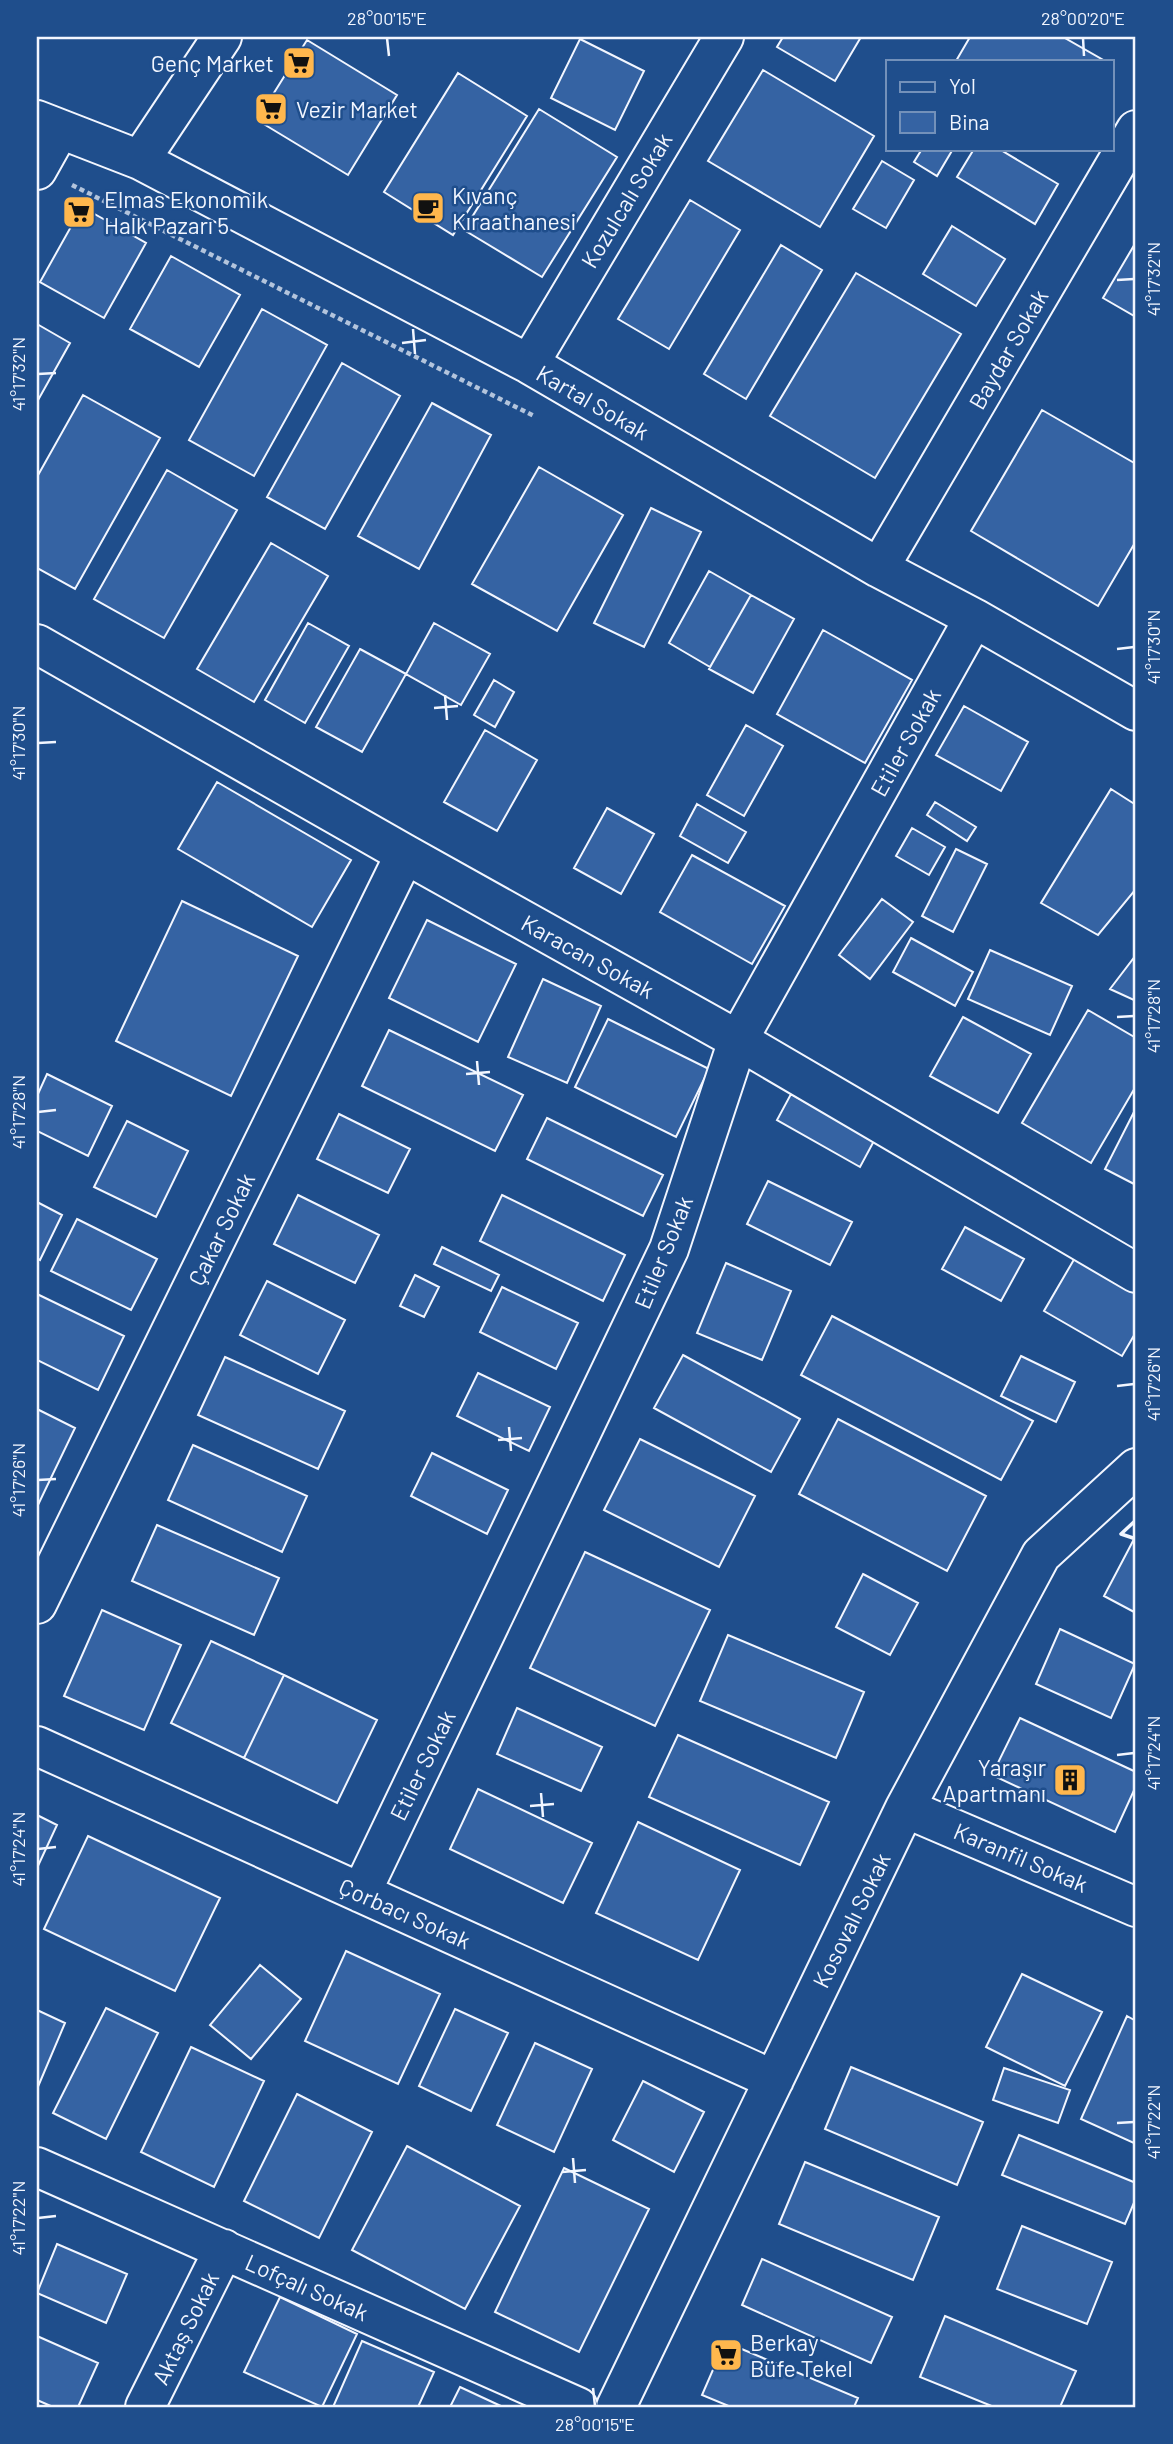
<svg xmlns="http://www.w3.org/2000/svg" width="1173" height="2444" font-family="Barlow,sans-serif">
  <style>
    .building { fill: #3563a3; stroke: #f2f6ff; stroke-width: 2 }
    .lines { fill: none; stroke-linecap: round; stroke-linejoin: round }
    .minor-casing { stroke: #f2f6ff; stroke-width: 42 }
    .path { stroke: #b3c4dc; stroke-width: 4.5; stroke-dasharray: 5 3.5; stroke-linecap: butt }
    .minor { stroke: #1f4e8c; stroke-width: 38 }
    .wall { stroke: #f2f6ff; stroke-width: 3.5 }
    .ticks { fill: none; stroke: #f2f6ff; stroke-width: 2.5 }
    .labels { text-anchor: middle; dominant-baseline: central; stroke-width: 5; stroke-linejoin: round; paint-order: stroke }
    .poi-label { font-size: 23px; fill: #f2f6ff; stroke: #1f4e8c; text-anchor: start }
    .street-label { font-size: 23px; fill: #f2f6ff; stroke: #1f4e8c }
    .neatline { fill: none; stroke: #f2f6ff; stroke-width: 2.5 }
    .ticks-label { font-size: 18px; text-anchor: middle; fill: #f2f6ff }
  </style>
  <rect width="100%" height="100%" fill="#1f4e8c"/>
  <path class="building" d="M 783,37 L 861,37 L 835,81 L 777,47 Z
    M 970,37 L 1063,37 L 1105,61 L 956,61 Z
    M 580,39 L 644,71 L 615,130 L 551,98 Z
    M 307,40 L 397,95 L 348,175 L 257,120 Z
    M 763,70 L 874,136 L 820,227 L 708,161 Z
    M 458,73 L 527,116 L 453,235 L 384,192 Z
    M 539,109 L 617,157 L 542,277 L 464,230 Z
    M 922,149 L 953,149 L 937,176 L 914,162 Z
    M 974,149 L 999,149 L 1058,184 L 1035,224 L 957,177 Z
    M 882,161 L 914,180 L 886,228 L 853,209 Z
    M 690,200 L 740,230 L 669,349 L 618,319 Z
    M 82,207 L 146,243 L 104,318 L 40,282 Z
    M 952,226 L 1005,259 L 976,306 L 923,274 Z
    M 1136,242 L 1136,317 L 1103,298 Z
    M 781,245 L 822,270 L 746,399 L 704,374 Z
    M 171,256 L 240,295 L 199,367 L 130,329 Z
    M 856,273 L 961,334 L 875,478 L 770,416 Z
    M 262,309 L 327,345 L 254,476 L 189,440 Z
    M 37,324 L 70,343 L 37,402 Z
    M 342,363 L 400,396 L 325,529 L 267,497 Z
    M 83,395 L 160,438 L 75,589 L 37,568 L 37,477 Z
    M 432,403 L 491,435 L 419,569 L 358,536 Z
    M 1042,410 L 1136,464 L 1136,541 L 1098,606 L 971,531 Z
    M 539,467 L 623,515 L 557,631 L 472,584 Z
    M 167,470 L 237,510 L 164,638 L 94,599 Z
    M 651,508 L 701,532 L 644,647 L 594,623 Z
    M 271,543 L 328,576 L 254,702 L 197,669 Z
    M 709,571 L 751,595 L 710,667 L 669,643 Z
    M 751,595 L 794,619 L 753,693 L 709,669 Z
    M 308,623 L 349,646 L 305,723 L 265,700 Z
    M 434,623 L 490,654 L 461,705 L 406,674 Z
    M 823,630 L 912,680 L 865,763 L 777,714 Z
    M 360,649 L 406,674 L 362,752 L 316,727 Z
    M 494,680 L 514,692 L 495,727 L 474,715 Z
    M 964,706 L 1028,742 L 1001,791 L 936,755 Z
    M 746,725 L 783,746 L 744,816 L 707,795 Z
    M 485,730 L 537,760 L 497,831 L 444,802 Z
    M 217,782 L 351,860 L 312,927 L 178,849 Z
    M 1111,789 L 1136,805 L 1136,889 L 1098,935 L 1041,903 Z
    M 935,802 L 976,827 L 967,841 L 927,815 Z
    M 697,804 L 746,832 L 728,863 L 680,836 Z
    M 607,808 L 654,834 L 621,894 L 574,868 Z
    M 912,828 L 945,847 L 929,875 L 896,856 Z
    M 956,849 L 987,864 L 953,932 L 922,916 Z
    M 692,855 L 785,906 L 752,964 L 660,912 Z
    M 882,899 L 913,922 L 870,979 L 839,955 Z
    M 182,901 L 298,956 L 231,1096 L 116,1041 Z
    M 427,920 L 516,964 L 478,1042 L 389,998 Z
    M 911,938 L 973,972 L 955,1006 L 893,972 Z
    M 990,950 L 1072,986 L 1050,1035 L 968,999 Z
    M 1136,955 L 1136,1001 L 1110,989 Z
    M 543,979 L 601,1006 L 567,1083 L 508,1057 Z
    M 1088,1010 L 1136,1038 L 1136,1086 L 1091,1163 L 1022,1123 Z
    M 963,1017 L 1031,1054 L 998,1113 L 930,1076 Z
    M 608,1019 L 709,1069 L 676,1137 L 575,1087 Z
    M 389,1030 L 523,1095 L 495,1151 L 362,1086 Z
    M 47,1074 L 112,1106 L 88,1156 L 37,1131 L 37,1096 Z
    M 791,1094 L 874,1141 L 860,1167 L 777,1120 Z
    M 1135,1110 L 1136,1111 L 1136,1185 L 1105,1169 Z
    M 339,1114 L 410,1149 L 388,1193 L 317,1159 Z
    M 547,1118 L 663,1175 L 643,1216 L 527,1159 Z
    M 127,1121 L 188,1151 L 156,1217 L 94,1187 Z
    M 768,1181 L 852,1222 L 830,1265 L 747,1224 Z
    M 298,1195 L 379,1235 L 355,1283 L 274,1244 Z
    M 502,1195 L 625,1255 L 603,1301 L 480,1241 Z
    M 37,1202 L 62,1215 L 40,1260 L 37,1258 Z
    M 77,1219 L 157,1259 L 131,1310 L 51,1271 Z
    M 965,1227 L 1024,1259 L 1001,1301 L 942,1269 Z
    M 442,1247 L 499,1275 L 491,1291 L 434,1264 Z
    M 1076,1256 L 1136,1291 L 1136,1332 L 1122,1356 L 1044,1311 Z
    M 726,1263 L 791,1291 L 762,1360 L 697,1333 Z
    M 415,1275 L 439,1287 L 424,1317 L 400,1306 Z
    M 267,1281 L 345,1320 L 318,1374 L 240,1335 Z
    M 502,1287 L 578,1323 L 556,1369 L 480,1332 Z
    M 37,1294 L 124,1336 L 98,1390 L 37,1360 Z
    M 832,1316 L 1033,1421 L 1001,1480 L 801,1375 Z
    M 683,1355 L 800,1419 L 771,1472 L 654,1408 Z
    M 1021,1356 L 1075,1382 L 1056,1422 L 1001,1396 Z
    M 225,1357 L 345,1411 L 318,1469 L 198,1415 Z
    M 478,1373 L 550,1407 L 529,1451 L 457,1416 Z
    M 37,1409 L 75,1428 L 37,1507 Z
    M 838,1419 L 986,1496 L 947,1571 L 799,1494 Z
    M 640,1439 L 755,1496 L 719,1567 L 604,1510 Z
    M 193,1445 L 307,1496 L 282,1552 L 168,1500 Z
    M 432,1453 L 508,1490 L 487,1534 L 411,1496 Z
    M 157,1525 L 279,1578 L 254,1635 L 132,1581 Z
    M 1133,1541 L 1136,1543 L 1136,1613 L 1104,1596 Z
    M 585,1552 L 710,1610 L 655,1726 L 530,1668 Z
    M 863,1574 L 918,1603 L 890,1655 L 836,1627 Z
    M 102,1610 L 181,1645 L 144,1730 L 64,1696 Z
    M 1060,1629 L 1135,1664 L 1111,1718 L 1036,1684 Z
    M 728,1635 L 864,1692 L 836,1758 L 700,1701 Z
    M 211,1641 L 284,1675 L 244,1758 L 171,1723 Z
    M 284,1675 L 377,1720 L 337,1803 L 244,1758 Z
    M 517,1708 L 602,1747 L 581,1791 L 497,1754 Z
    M 1020,1718 L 1136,1772 L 1136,1786 L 1115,1832 L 992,1775 Z
    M 678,1735 L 829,1802 L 800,1865 L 649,1797 Z
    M 478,1789 L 592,1843 L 563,1903 L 450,1849 Z
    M 37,1815 L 57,1825 L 37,1868 Z
    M 638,1822 L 740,1870 L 698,1960 L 596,1913 Z
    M 88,1836 L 220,1898 L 175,1991 L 44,1929 Z
    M 346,1951 L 440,1994 L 398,2084 L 305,2041 Z
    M 260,1965 L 301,1999 L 251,2059 L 210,2025 Z
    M 1022,1974 L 1102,2012 L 1065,2086 L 986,2047 Z
    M 106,2008 L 158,2033 L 106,2139 L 53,2113 Z
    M 455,2009 L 508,2033 L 471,2111 L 419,2086 Z
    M 37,2010 L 65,2023 L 37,2089 Z
    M 1127,2016 L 1136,2021 L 1136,2144 L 1081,2119 Z
    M 535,2043 L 592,2069 L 554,2152 L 497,2125 Z
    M 191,2047 L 264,2081 L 214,2187 L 141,2152 Z
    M 851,2067 L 983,2122 L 957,2185 L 825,2129 Z
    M 1004,2068 L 1070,2090 L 1058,2123 L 993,2100 Z
    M 643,2081 L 704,2112 L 674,2172 L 613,2140 Z
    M 297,2094 L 372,2132 L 319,2238 L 244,2201 Z
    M 1019,2135 L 1136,2183 L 1136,2198 L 1125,2224 L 1002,2175 Z
    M 407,2146 L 520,2206 L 465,2309 L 352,2250 Z
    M 805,2162 L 939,2217 L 913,2280 L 779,2224 Z
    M 564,2168 L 649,2209 L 579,2352 L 495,2312 Z
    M 1022,2226 L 1112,2262 L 1087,2324 L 997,2289 Z
    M 57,2244 L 127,2274 L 106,2323 L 37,2293 Z
    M 762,2259 L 892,2317 L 871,2363 L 742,2305 Z
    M 280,2297 L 357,2334 L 322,2407 L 244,2372 Z
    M 945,2316 L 1076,2371 L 1060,2407 L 994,2407 L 920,2377 Z
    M 37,2336 L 98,2363 L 78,2407 L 53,2407 L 37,2400 Z
    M 362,2341 L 434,2372 L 418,2407 L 333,2407 Z
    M 725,2342 L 858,2398 L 854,2407 L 731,2407 L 702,2395 Z
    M 460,2387 L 503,2407 L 450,2407 Z"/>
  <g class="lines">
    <defs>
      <path id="minor" d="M 37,120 L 140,160 L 529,364 L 879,568 L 974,618 L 1136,711
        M 140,160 L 222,37
        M 37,170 L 60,129
        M 529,364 L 724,37
        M 879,568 L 1136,130
        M 37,644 L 405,854 L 738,1040 L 1136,1273
        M 37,1604 L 405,854
        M 37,1746 L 774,2080
        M 905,1808 L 1136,1907
        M 361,1893 L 669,1249 L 738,1040 L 974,618
        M 37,2167 L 578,2407
        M 145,2407 L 224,2249
        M 616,2407 L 905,1808 L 1041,1555 L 1136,1468"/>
    </defs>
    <use href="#minor" class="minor-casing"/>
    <path class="path" d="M 72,185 L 534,416"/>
    <use href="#minor" class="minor"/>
    <path class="wall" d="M 1136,1520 L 1121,1534 L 1136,1539"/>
  </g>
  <path class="ticks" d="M 387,38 L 389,56M 1083,38 L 1084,56M 1117,280 L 1134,279M 413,329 L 415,354M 402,343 L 426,340M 38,374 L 56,373M 1117,649 L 1134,647M 445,695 L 447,720M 434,708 L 458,706M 38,743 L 56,742M 1117,1017 L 1134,1016M 477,1061 L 479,1085M 466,1074 L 490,1072M 38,1112 L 56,1110M 1117,1386 L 1134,1384M 509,1427 L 511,1451M 498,1440 L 522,1438M 38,1480 L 56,1479M 1117,1755 L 1134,1753M 541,1793 L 543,1817M 530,1806 L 554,1804M 38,1849 L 56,1847M 1117,2123 L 1134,2122M 573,2158 L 575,2183M 562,2172 L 586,2170M 38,2218 L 56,2216M 593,2388 L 595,2406"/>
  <defs>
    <symbol id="supermarket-square" viewBox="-11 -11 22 22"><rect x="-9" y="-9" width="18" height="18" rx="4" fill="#ffb74d" stroke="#1f4e8c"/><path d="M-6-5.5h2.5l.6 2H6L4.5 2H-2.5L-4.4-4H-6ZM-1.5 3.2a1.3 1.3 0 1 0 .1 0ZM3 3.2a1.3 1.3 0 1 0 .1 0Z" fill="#111"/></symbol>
    <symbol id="cafe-square" viewBox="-11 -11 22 22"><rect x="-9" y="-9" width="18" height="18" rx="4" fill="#ffb74d" stroke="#1f4e8c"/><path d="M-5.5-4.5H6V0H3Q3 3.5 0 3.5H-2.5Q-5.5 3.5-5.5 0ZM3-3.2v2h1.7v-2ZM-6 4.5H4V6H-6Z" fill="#111"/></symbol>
    <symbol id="building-square" viewBox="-11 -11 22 22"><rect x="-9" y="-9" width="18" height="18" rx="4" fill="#ffb74d" stroke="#1f4e8c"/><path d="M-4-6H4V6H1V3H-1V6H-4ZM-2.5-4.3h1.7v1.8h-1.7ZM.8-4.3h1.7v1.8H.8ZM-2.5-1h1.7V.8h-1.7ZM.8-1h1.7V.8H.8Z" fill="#111"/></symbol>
  </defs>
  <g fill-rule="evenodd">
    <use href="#supermarket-square" x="280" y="44" width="38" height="38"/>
    <use href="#supermarket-square" x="252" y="90" width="38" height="38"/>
    <use href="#cafe-square" x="409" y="189" width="38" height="38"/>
    <use href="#supermarket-square" x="60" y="193" width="38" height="38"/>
    <use href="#building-square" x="1051" y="1761" width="38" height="38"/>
    <use href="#supermarket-square" x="707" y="2336" width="38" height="38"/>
  </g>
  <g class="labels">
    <g class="poi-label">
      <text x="274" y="63" text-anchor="end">Genç Market</text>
      <text x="296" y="109">Vezir Market</text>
      <text x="452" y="195">Kıvanç<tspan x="452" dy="26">Kıraathanesi</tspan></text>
      <text x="104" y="199">Elmas Ekonomik<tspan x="104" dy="26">Halk Pazarı 5</tspan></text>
      <text x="1046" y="1767" text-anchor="end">Yaraşır<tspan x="1046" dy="26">Apartmanı</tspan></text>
      <text x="750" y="2342">Berkay<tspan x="750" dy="26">Büfe Tekel</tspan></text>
    </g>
    <g class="street-label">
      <text transform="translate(626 200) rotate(-59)">Kozulcalı Sokak</text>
      <text transform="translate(1008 349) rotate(-60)">Baydar Sokak</text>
      <text transform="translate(593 402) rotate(30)">Kartal Sokak</text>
      <text transform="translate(905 742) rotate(-61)">Etiler Sokak</text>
      <text transform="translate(588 956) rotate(29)">Karacan Sokak</text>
      <text transform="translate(221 1229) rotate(-64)">Çakar Sokak</text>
      <text transform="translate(663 1252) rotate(-68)">Etiler Sokak</text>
      <text transform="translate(422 1765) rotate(-64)">Etiler Sokak</text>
      <text transform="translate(1021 1857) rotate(23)">Karanfil Sokak</text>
      <text transform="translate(405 1913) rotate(24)">Çorbacı Sokak</text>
      <text transform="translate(851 1920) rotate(-64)">Kosovalı Sokak</text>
      <text transform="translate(307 2287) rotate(24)">Lofçalı Sokak</text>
      <text transform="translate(185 2328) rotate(-64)">Aktaş Sokak</text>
    </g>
  </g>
  <rect width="1173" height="2444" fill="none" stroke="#1f4e8c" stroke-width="77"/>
  <rect x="886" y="60" width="228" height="91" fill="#1f4e8c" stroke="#7391ba" stroke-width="2"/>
  <rect x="900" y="82" width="35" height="10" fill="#1f4e8c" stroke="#7391ba" stroke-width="2"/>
  <text x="949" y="94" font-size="21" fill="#f2f6ff">Yol</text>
  <rect x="900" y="112" width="35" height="21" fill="#3563a3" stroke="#7391ba" stroke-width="2"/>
  <text x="949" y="130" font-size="21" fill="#f2f6ff">Bina</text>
  <rect x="38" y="38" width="1096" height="2368" class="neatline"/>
  <g class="ticks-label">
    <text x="387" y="25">28°00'15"E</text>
    <text x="1083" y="25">28°00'20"E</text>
    <text transform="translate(1154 279) rotate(-90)" y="6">41°17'32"N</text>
    <text transform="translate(19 374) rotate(-90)" y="6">41°17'32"N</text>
    <text transform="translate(1154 647) rotate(-90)" y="6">41°17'30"N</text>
    <text transform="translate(19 743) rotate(-90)" y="6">41°17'30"N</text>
    <text transform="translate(1154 1016) rotate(-90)" y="6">41°17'28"N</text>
    <text transform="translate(19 1112) rotate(-90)" y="6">41°17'28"N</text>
    <text transform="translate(1154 1384) rotate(-90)" y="6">41°17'26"N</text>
    <text transform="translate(19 1480) rotate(-90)" y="6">41°17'26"N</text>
    <text transform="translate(1154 1753) rotate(-90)" y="6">41°17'24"N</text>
    <text transform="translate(19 1849) rotate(-90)" y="6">41°17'24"N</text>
    <text transform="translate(1154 2122) rotate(-90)" y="6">41°17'22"N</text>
    <text transform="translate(19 2218) rotate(-90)" y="6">41°17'22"N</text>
    <text x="595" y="2431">28°00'15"E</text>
  </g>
</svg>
